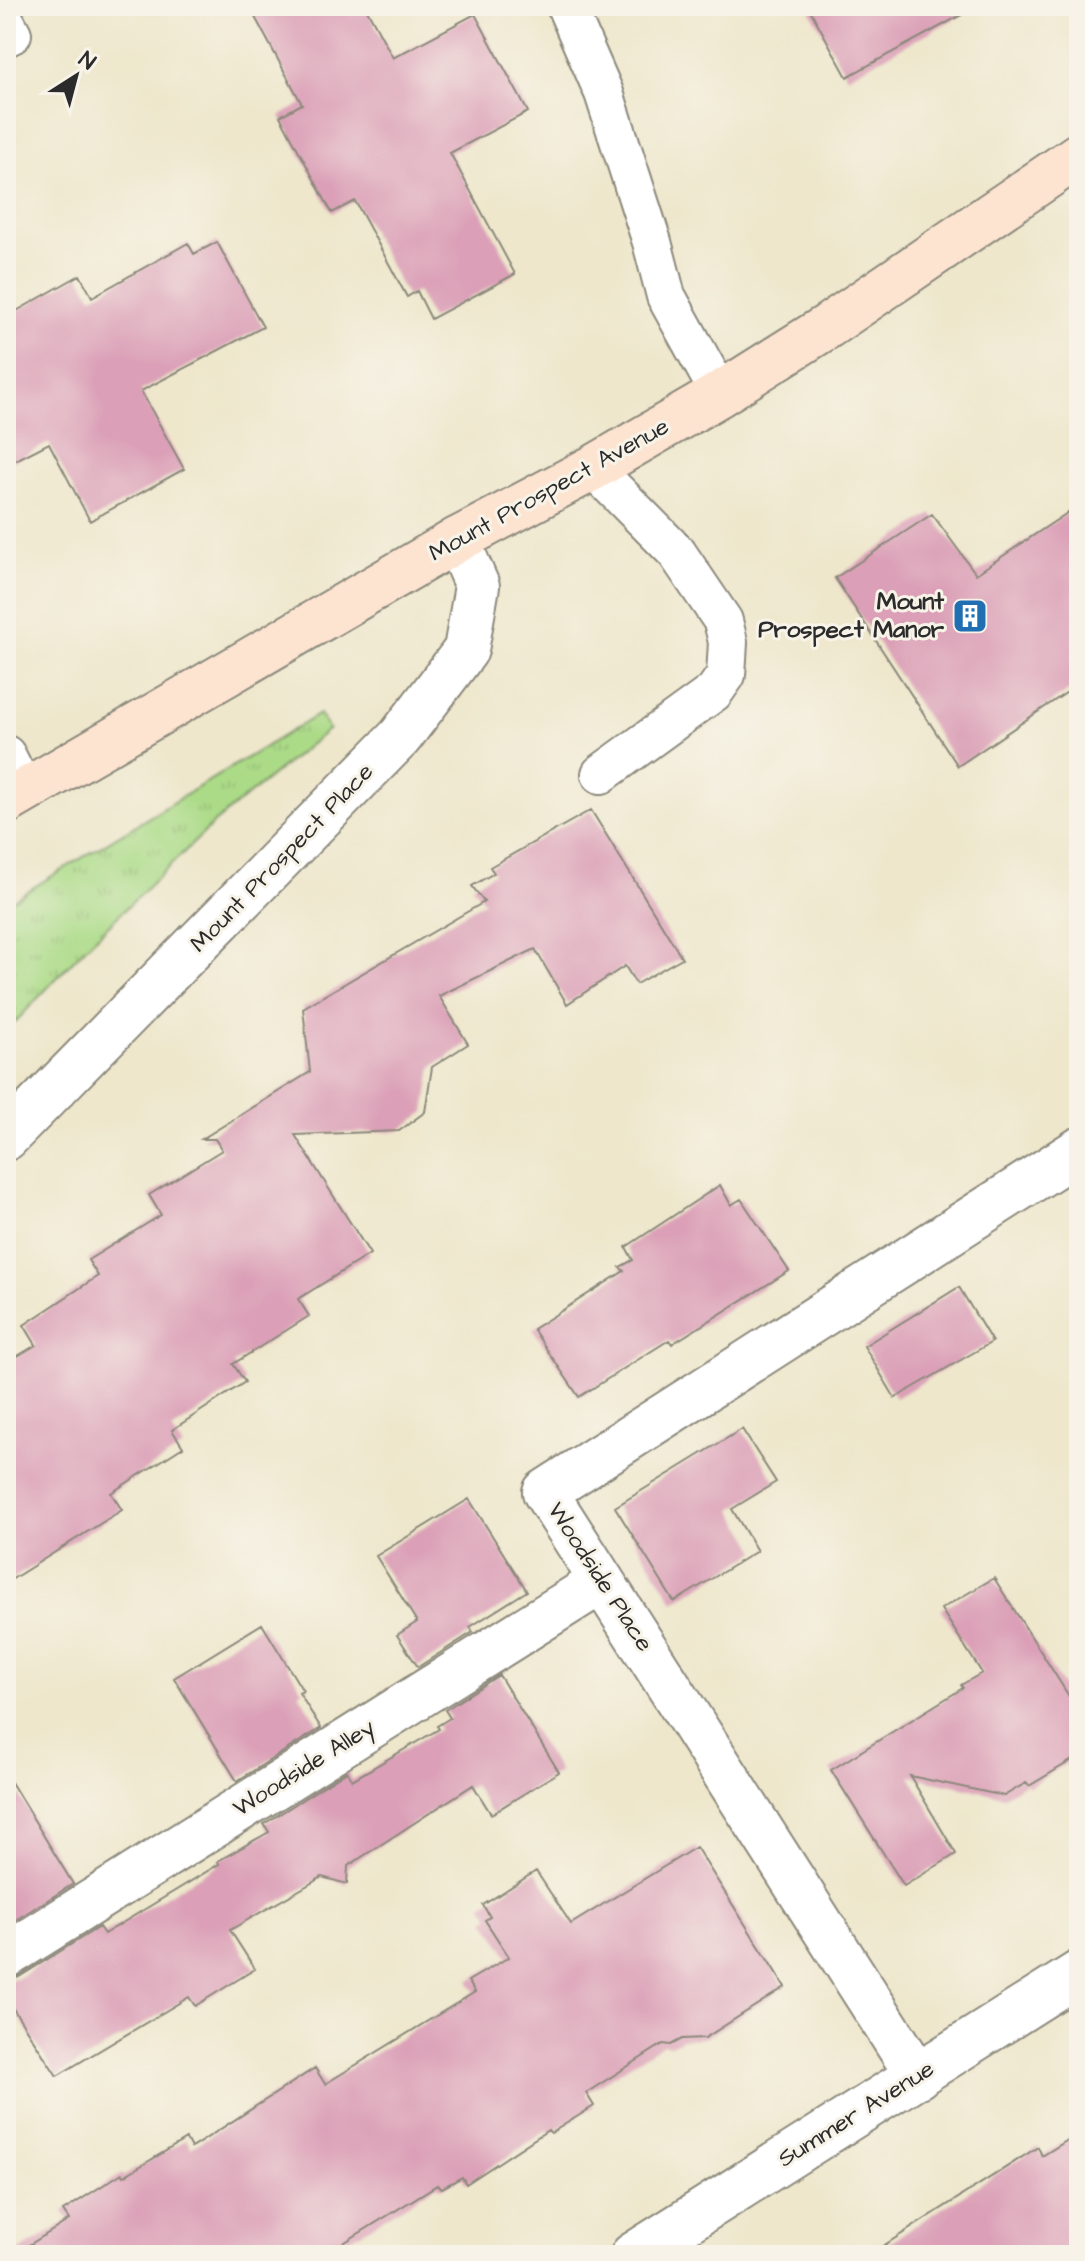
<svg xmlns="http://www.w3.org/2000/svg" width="1085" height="2261" font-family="'Architects Daughter',sans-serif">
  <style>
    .grass { fill: url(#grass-tufts); stroke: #6c835a; stroke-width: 2 }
    .building { fill: #dba0b7 }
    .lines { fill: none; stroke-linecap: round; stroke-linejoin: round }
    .service-casing { stroke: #8c897c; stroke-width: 42 }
    .minor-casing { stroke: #8c897c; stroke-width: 48 }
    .tertiary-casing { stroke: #8c897c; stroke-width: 48 }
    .secondary-casing { stroke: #8c897c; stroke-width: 48 }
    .service { stroke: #fff; stroke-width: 38 }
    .minor { stroke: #fff; stroke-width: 44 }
    .tertiary { stroke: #fff; stroke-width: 44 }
    .secondary { stroke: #fde4d1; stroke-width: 44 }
    .labels { text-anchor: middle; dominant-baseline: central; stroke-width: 6; stroke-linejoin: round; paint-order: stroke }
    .street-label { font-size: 24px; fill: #2b2b2b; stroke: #f7f3e8 }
    .poi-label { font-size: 24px; font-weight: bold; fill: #2b2b2b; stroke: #f7f3e8; text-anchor: end }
  </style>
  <defs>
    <pattern id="grass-tufts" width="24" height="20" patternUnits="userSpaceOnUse" patternTransform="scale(2)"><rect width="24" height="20" fill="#acdb88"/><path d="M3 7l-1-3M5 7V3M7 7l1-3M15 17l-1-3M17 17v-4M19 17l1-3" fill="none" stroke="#94bc76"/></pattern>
  </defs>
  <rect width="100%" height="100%" fill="#f7f3e8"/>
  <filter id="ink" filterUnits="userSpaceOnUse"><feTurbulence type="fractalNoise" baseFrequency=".0125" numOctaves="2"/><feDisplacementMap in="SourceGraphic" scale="16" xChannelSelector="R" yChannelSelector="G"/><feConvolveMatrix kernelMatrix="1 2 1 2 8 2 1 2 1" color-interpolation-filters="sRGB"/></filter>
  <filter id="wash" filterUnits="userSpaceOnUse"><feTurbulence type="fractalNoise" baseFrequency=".006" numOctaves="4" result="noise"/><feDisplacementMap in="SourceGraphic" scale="32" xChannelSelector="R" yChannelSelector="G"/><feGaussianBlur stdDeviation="1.8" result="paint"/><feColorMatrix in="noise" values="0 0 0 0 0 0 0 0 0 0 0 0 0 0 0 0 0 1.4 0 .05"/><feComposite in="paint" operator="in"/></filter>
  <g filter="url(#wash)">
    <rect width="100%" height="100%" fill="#eee7cc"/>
    <path class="grass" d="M 319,714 L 329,729 L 214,823 L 86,947 L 6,1032 L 6,904 Z"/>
    <g id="blocks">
      <path class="building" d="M 249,6 L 365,6 L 393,58 L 475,14 L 528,112 L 450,153 L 515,274 L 431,319 L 417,291 L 407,297 L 355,201 L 332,213 L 280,116 L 302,104 Z
        M 808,6 L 978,6 L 847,77 Z
        M 217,242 L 263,327 L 141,391 L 184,469 L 90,521 L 49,443 L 6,465 L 6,317 L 80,275 L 92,297 L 188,243 L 194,254 Z
        M 1079,505 L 1079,684 L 958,766 L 835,578 L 932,514 L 976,574 Z
        M 591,810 L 682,958 L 636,984 L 625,966 L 567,1004 L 535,949 L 439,996 L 468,1044 L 432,1067 L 425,1112 L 399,1131 L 295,1135 L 370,1254 L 298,1299 L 309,1316 L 233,1364 L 245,1382 L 172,1430 L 183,1447 L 111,1493 L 122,1510 L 6,1583 L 6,1363 L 36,1345 L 24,1325 L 98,1276 L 88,1260 L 161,1215 L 149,1195 L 222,1150 L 215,1139 L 202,1139 L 310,1072 L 303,1008 L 484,902 L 472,886 L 494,873 L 490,867 Z
        M 720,1185 L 731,1205 L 741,1199 L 789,1271 L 672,1344 L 669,1340 L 579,1397 L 533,1329 L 624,1271 L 620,1267 L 633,1260 L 626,1247 Z
        M 959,1287 L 992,1342 L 895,1398 L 864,1346 Z
        M 742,1429 L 776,1482 L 732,1509 L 757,1551 L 674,1602 L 615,1507 Z
        M 469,1499 L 527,1591 L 470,1627 L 473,1632 L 418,1667 L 397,1635 L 417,1622 L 376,1556 Z
        M 994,1578 L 1079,1712 L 1079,1756 L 1029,1786 L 1026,1783 L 1004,1796 L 910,1776 L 956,1854 L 904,1886 L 831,1770 L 963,1688 L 961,1685 L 982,1673 L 941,1609 Z
        M 262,1624 L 303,1691 L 299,1693 L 321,1728 L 237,1781 L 174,1678 Z
        M 499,1675 L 559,1772 L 491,1814 L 473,1785 L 348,1866 L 347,1884 L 322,1877 L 230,1930 L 255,1969 L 195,2006 L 189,1997 L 57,2076 L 6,1998 L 6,1981 L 19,1977 L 99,1927 L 104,1934 L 219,1864 L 218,1861 L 269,1832 L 264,1824 L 347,1771 L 352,1780 L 439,1729 L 437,1726 L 450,1718 L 445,1710 Z
        M 6,1774 L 73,1884 L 6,1926 Z
        M 696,1847 L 785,1987 L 705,2038 L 682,2039 L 671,2045 L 663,2044 L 586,2093 L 594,2106 L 551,2133 L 548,2130 L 466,2184 L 462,2177 L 442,2188 L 437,2185 L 324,2255 L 13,2255 L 69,2220 L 63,2211 L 122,2173 L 124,2176 L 186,2139 L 191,2148 L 315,2068 L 325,2084 L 475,1992 L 468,1981 L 509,1957 L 485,1920 L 490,1917 L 483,1905 L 536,1871 L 571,1924 Z
        M 1079,2133 L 1079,2255 L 869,2255 L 1038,2147 L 1042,2156 Z"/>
    </g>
  </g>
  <g filter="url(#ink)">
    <use href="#blocks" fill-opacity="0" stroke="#8c897c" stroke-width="2"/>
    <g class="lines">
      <defs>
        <path id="service" d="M 566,6 L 604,93 L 652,242 L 666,296 L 720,394
          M 6,23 L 12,34 L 6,37
          M 593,468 L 677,553 L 723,621 L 728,642 L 726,675 L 714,692 L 601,774
          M 6,755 L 24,791"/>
        <path id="minor" d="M 6,1138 L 400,737 L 466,650 L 477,586 L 457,540
          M 6,1956 L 602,1581
          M 918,2076 L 545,1492 L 1079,1150"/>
        <path id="tertiary" d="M 633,2255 L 1079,1973"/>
        <path id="secondary" d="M 6,802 L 457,540 L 593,468 L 720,394 L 828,326 L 1079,155"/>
      </defs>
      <use href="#service" class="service-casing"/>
      <use href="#minor" class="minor-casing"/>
      <use href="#tertiary" class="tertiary-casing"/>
      <use href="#secondary" class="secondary-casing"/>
      <use href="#service" class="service"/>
      <use href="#minor" class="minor"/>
      <use href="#tertiary" class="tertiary"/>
      <use href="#secondary" class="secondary"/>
    </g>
  </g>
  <defs>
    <symbol id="building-square" viewBox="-11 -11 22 22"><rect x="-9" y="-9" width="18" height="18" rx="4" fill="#1f6fb2" stroke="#f7f3e8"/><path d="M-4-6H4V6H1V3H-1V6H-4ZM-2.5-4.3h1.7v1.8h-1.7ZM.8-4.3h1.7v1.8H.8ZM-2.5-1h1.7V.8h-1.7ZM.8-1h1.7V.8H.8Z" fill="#fff"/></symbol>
  </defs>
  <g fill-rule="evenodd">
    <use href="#building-square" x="950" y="596" width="40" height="40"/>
  </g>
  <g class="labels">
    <g class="street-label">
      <text transform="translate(549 490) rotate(-29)">Mount Prospect Avenue</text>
      <text transform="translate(282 858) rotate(-46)">Mount Prospect Place</text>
      <text transform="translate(600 1577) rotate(57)">Woodside Place</text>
      <text transform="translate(304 1768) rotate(-32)">Woodside Alley</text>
      <text transform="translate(856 2114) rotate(-32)">Summer Avenue</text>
    </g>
    <g class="poi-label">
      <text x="944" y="602">Mount<tspan x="944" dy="28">Prospect Manor</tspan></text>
    </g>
  </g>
  <rect width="1085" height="2261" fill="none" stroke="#f7f3e8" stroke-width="32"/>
  <g transform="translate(76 76) rotate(36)" stroke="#f7f3e8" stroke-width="6" paint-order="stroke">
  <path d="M0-6L14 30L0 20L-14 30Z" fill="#2b2b2b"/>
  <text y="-12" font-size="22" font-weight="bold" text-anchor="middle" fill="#2b2b2b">N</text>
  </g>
</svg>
